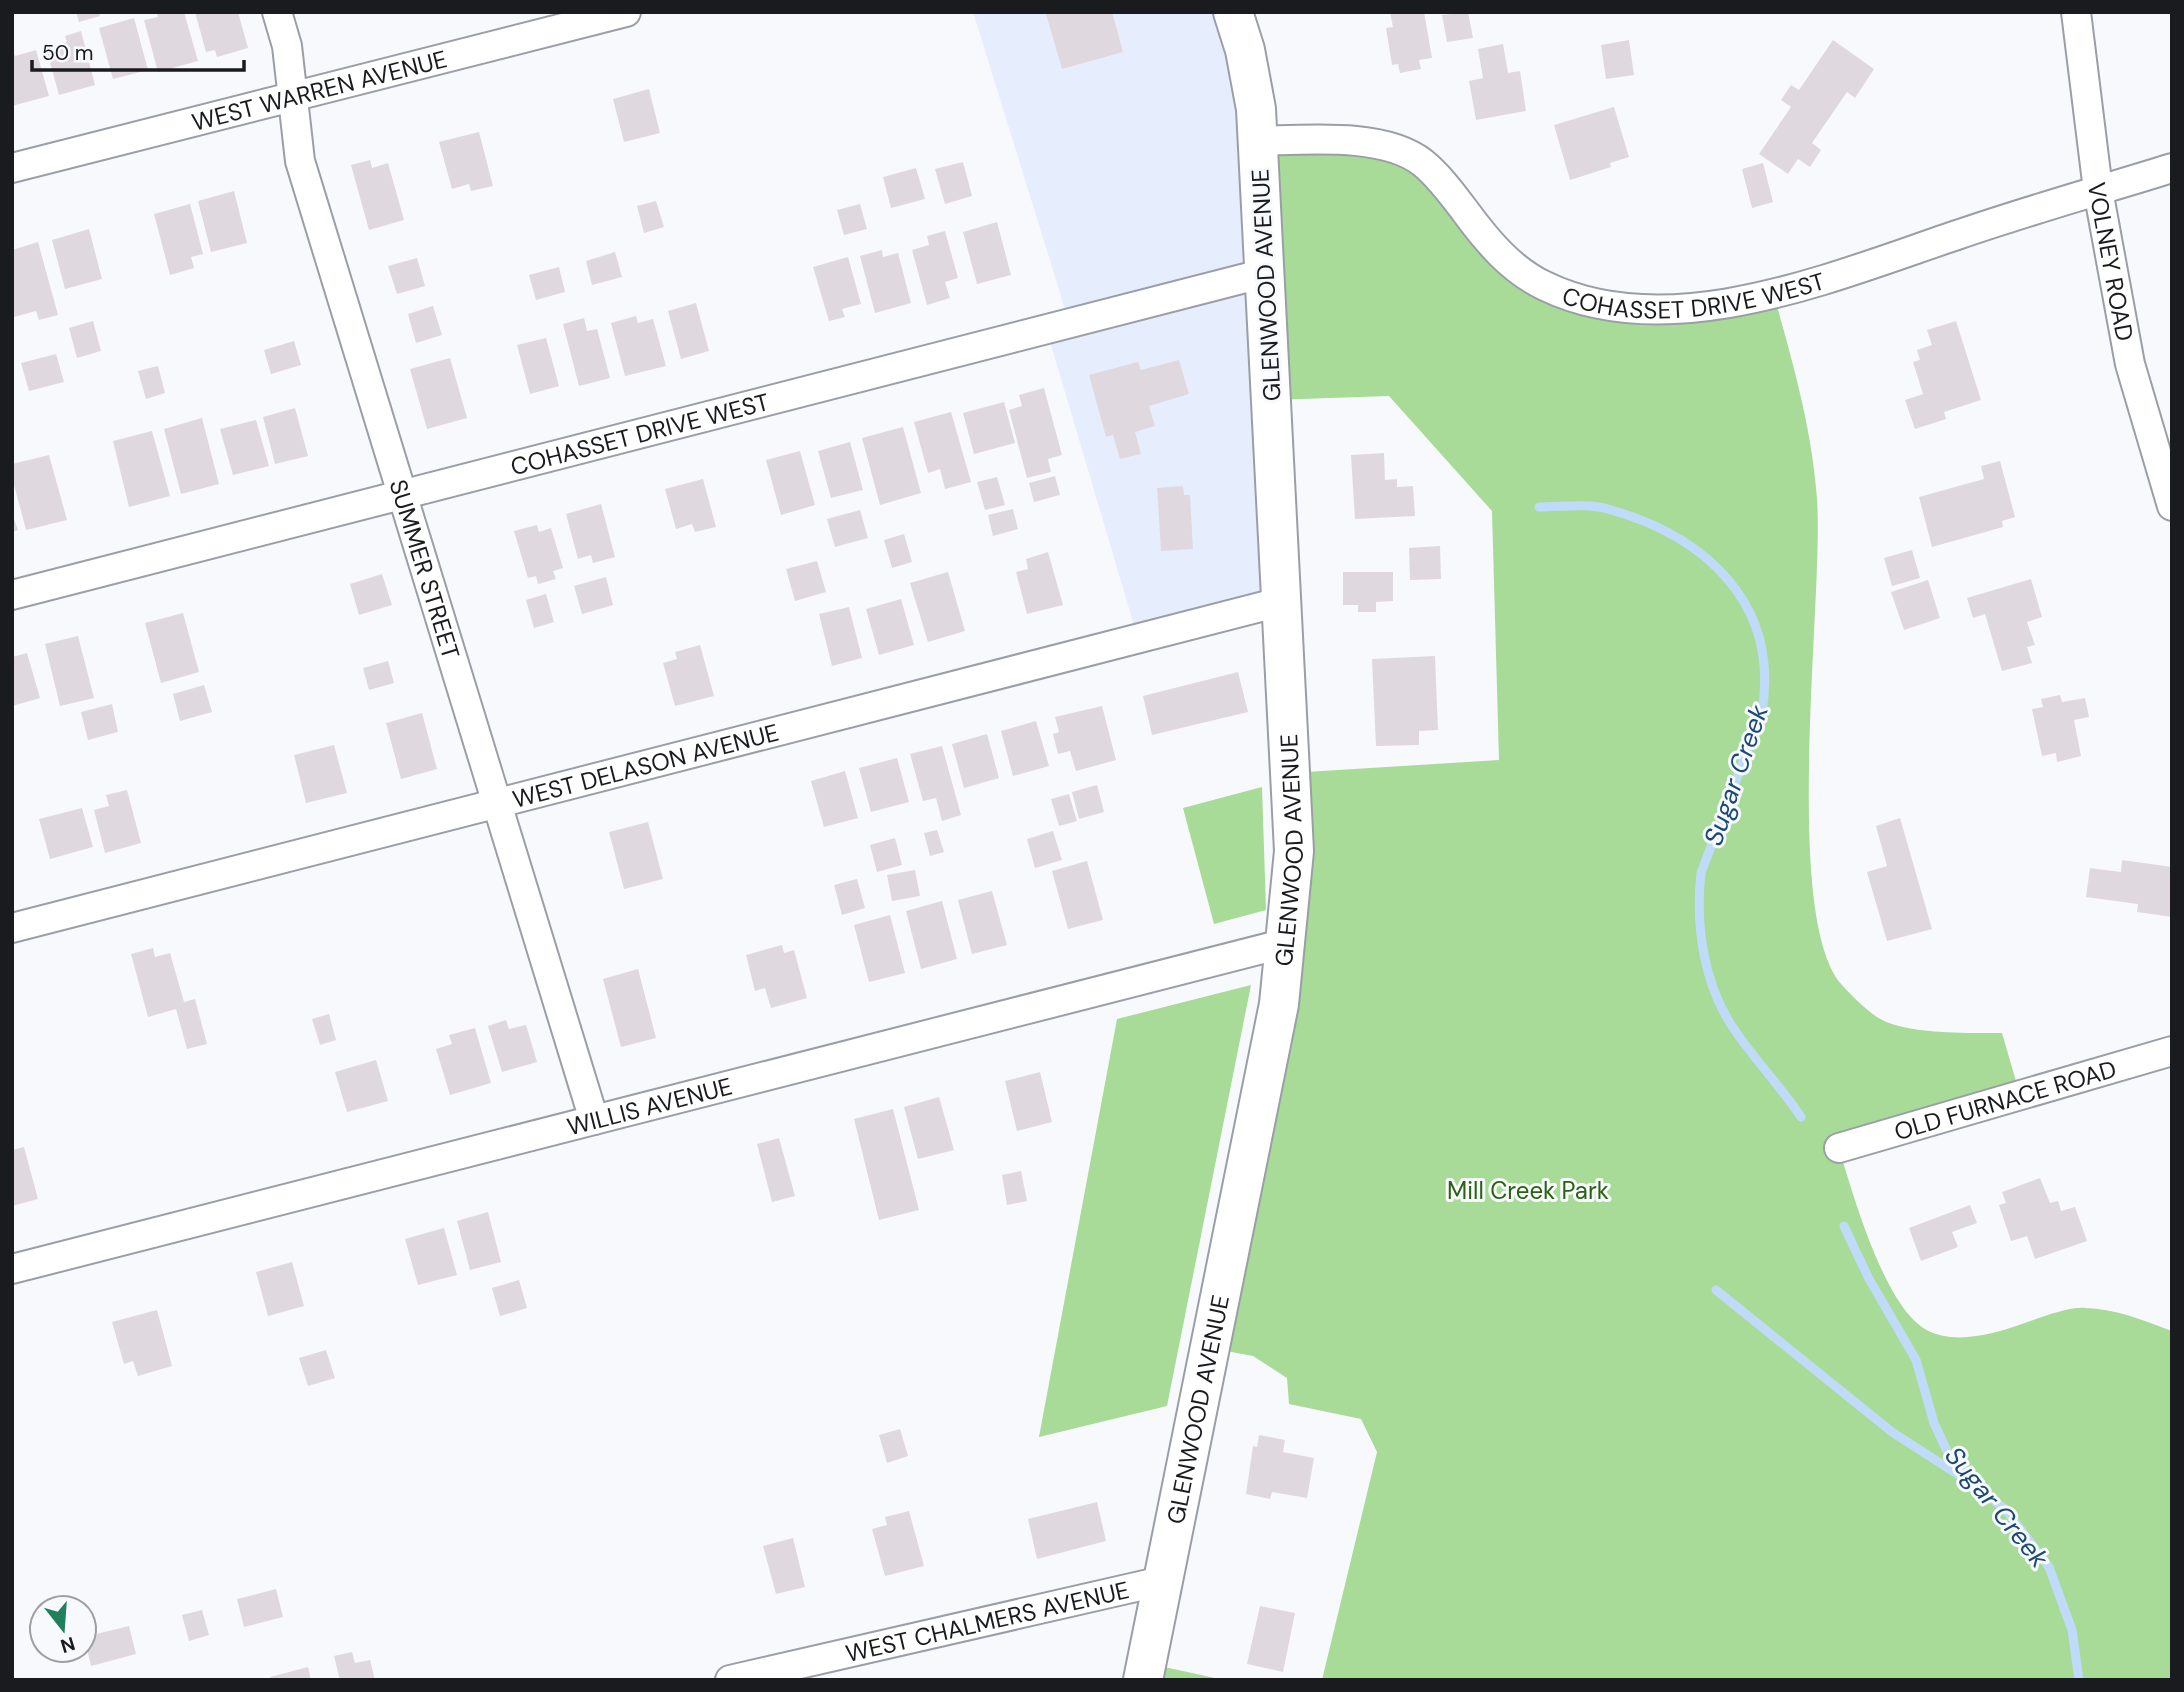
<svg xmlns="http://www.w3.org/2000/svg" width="2184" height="1692" font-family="'DM Sans',sans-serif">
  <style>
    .built { fill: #e6eefe }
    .green { fill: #a7db97 }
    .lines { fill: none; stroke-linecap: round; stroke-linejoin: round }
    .stream { stroke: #c0dbf9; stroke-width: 9 }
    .building { fill: #e0d8df }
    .minor-casing { stroke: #9a9ea7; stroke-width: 32 }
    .secondary-casing { stroke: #9a9ea7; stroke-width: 42 }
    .minor { stroke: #fff; stroke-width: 28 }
    .secondary { stroke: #fff; stroke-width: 38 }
    .labels { text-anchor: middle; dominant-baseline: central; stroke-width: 6; stroke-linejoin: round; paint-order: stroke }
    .street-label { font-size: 24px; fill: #191b1e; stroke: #f8f9fd }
    .park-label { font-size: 24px; fill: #2a6212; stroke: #f8f9fd }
    .water-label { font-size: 26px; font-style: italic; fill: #1a4977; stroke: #f8f9fd }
  </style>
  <rect width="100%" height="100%" fill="#f8f9fd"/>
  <path class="built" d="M 973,12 L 1233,12 L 1280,602 L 1138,639 L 1046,328 L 1069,322 Z"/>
  <path class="green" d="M 1258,141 L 1380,145 L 1461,205 L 1575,299 L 1773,292 C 1792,360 1812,428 1817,499 C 1824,599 1781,917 1842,985 C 1851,995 1865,1009 1877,1017 C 1904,1035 1970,1033 2002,1033 L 2020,1095 L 1839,1149 C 1853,1194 1884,1305 1925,1329 C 1945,1341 1971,1338 1992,1333 C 2017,1328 2062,1306 2085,1308 C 2116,1309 2143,1320 2172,1331 L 2172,1680 L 1322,1680 L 1377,1452 L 1361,1419 L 1289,1404 L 1287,1378 L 1253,1356 L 1210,1348 L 1223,1290 L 1290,773 L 1499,760 L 1492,511 L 1389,396 L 1271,400 Z
    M 1262,787 L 1266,910 L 1214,924 L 1183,808 Z
    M 1251,985 L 1167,1406 L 1039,1437 L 1117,1019 Z
    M 1146,1663 L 1224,1680 L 1143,1680 Z"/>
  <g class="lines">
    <path class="stream" d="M 1539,507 C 1561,507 1586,503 1608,509 C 1705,536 1780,603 1762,712 L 1701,873 C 1695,927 1704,987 1736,1032 C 1756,1061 1781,1087 1801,1117
      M 1844,1226 L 1868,1277 L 1916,1360 L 1934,1423 L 1947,1451 L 1976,1486 L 2006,1510 L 2049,1567 L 2072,1630 L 2079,1680
      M 1716,1290 L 1892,1432 L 1968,1481"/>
  </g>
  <path class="building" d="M 76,12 L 99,12 L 100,16 L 79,22 Z
    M 156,12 L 184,12 L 198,61 L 158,72 L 144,20 L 158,17 Z
    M 195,12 L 238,12 L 248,48 L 217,57 L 215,50 L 206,52 Z
    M 1051,12 L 1112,12 L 1123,52 L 1062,69 L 1046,14 Z
    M 1390,12 L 1424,12 L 1432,58 L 1419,60 L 1421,69 L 1400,73 L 1398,64 L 1392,65 L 1386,28 L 1393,27 Z
    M 1468,12 L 1473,38 L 1447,42 L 1442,15 Z
    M 134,18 L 148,70 L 113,79 L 99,28 Z
    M 81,31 L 95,85 L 59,95 L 46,48 L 67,42 L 65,36 Z
    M 1629,40 L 1634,75 L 1606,79 L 1601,45 Z
    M 1833,40 L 1874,69 L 1855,98 L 1847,92 L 1812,143 L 1821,150 L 1810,167 L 1798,159 L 1788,174 L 1759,154 L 1791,107 L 1781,100 L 1791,85 L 1799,90 Z
    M 1503,44 L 1508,73 L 1520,71 L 1526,111 L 1476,120 L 1469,81 L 1483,78 L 1478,49 Z
    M 12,47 L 15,56 L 36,50 L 49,96 L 12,106 Z
    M 649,89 L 660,133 L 624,142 L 613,99 Z
    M 1614,107 L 1629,157 L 1610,163 L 1611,167 L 1570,180 L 1554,125 Z
    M 479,132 L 493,186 L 471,191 L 469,184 L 452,189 L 439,142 Z
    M 370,160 L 372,168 L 388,163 L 404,220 L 369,230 L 351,165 Z
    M 963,162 L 972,196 L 945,204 L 935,169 Z
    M 1763,163 L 1773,202 L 1752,208 L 1742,169 Z
    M 916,168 L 925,199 L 891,208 L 883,177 Z
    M 234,191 L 247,243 L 211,252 L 198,201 Z
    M 656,201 L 664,227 L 644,233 L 637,206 Z
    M 190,204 L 203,254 L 191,257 L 194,268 L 170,275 L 154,214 Z
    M 860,204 L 867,229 L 844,235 L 837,210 Z
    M 997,222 L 1011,275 L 977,284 L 963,232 Z
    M 89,229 L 102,279 L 65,289 L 52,240 Z
    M 945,231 L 958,278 L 945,282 L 950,298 L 927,305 L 912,250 L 929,245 L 927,236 Z
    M 38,242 L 58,315 L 39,320 L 36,311 L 14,317 L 12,250 Z
    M 882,250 L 883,257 L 898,253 L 911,303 L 875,313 L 860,256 Z
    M 615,252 L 622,277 L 592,285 L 586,261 Z
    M 848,257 L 861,304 L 842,309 L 845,317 L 829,321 L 813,267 Z
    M 417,258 L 425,286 L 397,294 L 388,266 Z
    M 559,267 L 565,292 L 536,300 L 529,275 Z
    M 696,303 L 709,351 L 681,359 L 668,311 Z
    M 433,306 L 442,335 L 416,343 L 408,314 Z
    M 636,316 L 638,323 L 653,319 L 666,366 L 625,376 L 611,323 Z
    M 584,318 L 587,331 L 597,329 L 610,378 L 579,386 L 563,324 Z
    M 93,321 L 101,351 L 77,358 L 69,328 Z
    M 1956,321 L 1981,400 L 1944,412 L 1946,419 L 1915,429 L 1905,400 L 1923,394 L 1913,362 L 1920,360 L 1917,350 L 1932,345 L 1927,330 Z
    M 546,338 L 559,386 L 530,394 L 517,345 Z
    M 294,341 L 301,365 L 271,374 L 264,350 Z
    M 56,354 L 64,382 L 29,391 L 21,363 Z
    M 450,358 L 467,418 L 427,429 L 410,369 Z
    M 1179,360 L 1189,394 L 1149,406 L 1155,426 L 1135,432 L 1141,454 L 1120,459 L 1113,435 L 1106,437 L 1089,375 L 1138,362 L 1141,370 Z
    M 158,366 L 165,393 L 146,399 L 138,371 Z
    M 1044,388 L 1062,455 L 1048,459 L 1051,472 L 1027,478 L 1009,410 L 1022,406 L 1019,395 Z
    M 1004,402 L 1015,443 L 974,454 L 963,413 Z
    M 295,408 L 308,456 L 275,464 L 263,417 Z
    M 951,412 L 971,482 L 945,489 L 940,469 L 928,473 L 914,422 Z
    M 202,418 L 219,484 L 181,494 L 164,429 Z
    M 256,420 L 269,466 L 233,475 L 220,429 Z
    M 903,427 L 921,493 L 880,505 L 862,438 Z
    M 152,431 L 170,496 L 129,507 L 113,441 Z
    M 850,442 L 863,490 L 831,498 L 818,451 Z
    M 800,451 L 815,505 L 781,515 L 766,460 Z
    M 1384,453 L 1385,480 L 1397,479 L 1397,487 L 1413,486 L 1415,516 L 1355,519 L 1351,455 Z
    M 49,455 L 67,520 L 26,530 L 12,477 L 12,464 Z
    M 2000,461 L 2015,517 L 2002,521 L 2003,527 L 1932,547 L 1919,497 L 1984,479 L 1981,466 Z
    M 1055,476 L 1060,495 L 1034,502 L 1029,483 Z
    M 997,477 L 1005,505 L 985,510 L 977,482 Z
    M 703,479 L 716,527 L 695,532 L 692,524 L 676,529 L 665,489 Z
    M 1183,486 L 1184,495 L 1190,495 L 1193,549 L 1161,551 L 1157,488 Z
    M 601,504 L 615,557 L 593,563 L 591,555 L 578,559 L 566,514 Z
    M 1013,509 L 1018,529 L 993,536 L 988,515 Z
    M 860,510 L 868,538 L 835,547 L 827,519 Z
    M 12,513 L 18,530 L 12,532 Z
    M 537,525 L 539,532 L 551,528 L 563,568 L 553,571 L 556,579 L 538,584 L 536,576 L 528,578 L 514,531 Z
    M 904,534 L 912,562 L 892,568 L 884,540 Z
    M 1440,546 L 1441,579 L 1410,580 L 1409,548 Z
    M 1912,550 L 1920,578 L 1892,586 L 1884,558 Z
    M 1048,552 L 1063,605 L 1027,614 L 1016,572 L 1028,569 L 1026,559 Z
    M 817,561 L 826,592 L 795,601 L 786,569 Z
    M 948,572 L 965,631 L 928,642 L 910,583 Z
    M 1343,572 L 1393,572 L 1393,601 L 1376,602 L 1376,612 L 1358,612 L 1358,605 L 1343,605 Z
    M 382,574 L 392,605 L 359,615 L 350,584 Z
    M 606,577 L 613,605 L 582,614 L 574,586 Z
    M 2031,579 L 2042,617 L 2027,622 L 2035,645 L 2027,647 L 2032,663 L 2002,671 L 1985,614 L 1973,618 L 1967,598 Z
    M 1928,580 L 1940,618 L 1904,630 L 1891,592 Z
    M 546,594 L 554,622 L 534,628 L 526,600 Z
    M 901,599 L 914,645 L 879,655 L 866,609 Z
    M 849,607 L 862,658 L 832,666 L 819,614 Z
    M 183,613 L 199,672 L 161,683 L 145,623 Z
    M 78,636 L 94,698 L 60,706 L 45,644 Z
    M 700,645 L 714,696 L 675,706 L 663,663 L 677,659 L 675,652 Z
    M 27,653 L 40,698 L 12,706 L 12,657 Z
    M 1435,656 L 1438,730 L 1419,731 L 1419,745 L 1376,746 L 1372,659 Z
    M 388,661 L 394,683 L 369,690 L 363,668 Z
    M 1238,672 L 1248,712 L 1152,735 L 1143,696 Z
    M 204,685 L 212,712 L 180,721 L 173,694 Z
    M 2060,695 L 2062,702 L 2085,698 L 2089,717 L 2074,720 L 2081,756 L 2057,762 L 2056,753 L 2042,756 L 2032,709 L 2043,707 L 2041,699 Z
    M 112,704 L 118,732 L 88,740 L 81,712 Z
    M 1102,706 L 1116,760 L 1076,771 L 1070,751 L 1058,754 L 1053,734 L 1059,732 L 1055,717 Z
    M 422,713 L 437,769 L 401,779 L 386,723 Z
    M 1036,721 L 1049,766 L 1013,776 L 1001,731 Z
    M 987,734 L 999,778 L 964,788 L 952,744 Z
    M 334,745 L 347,793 L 306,803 L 294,755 Z
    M 942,746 L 961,815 L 942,821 L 936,798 L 923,801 L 910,754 Z
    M 897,758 L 909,802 L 871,812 L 859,768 Z
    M 845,771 L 858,818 L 824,827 L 811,781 Z
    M 1097,785 L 1104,812 L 1079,819 L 1072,792 Z
    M 127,790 L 141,843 L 105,853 L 94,810 L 109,806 L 106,795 Z
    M 1069,794 L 1077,821 L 1059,826 L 1051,799 Z
    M 82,808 L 93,847 L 50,859 L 39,819 Z
    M 1900,818 L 1932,929 L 1887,941 L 1867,872 L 1887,866 L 1876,826 Z
    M 648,822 L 663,879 L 624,889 L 609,832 Z
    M 937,830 L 944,852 L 930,856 L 924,833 Z
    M 1053,831 L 1062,860 L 1035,868 L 1027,839 Z
    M 895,838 L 902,865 L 877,872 L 870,845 Z
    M 2122,860 L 2172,867 L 2172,917 L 2137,912 L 2138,904 L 2086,897 L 2090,868 L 2121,872 Z
    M 1087,861 L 1103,920 L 1068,929 L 1052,871 Z
    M 915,870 L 920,896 L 892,901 L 887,875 Z
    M 857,879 L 865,908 L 842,915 L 834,885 Z
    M 992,891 L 1007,945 L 972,954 L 958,900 Z
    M 942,901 L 957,959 L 921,969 L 906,911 Z
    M 890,915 L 905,973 L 869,982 L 854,925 Z
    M 782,945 L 784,953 L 794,950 L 807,998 L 771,1008 L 765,988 L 755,991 L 746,955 Z
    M 153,948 L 155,957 L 170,953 L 184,1002 L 195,999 L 207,1044 L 187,1049 L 176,1009 L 148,1017 L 131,954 Z
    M 638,969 L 656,1038 L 621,1047 L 603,979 Z
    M 329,1014 L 336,1040 L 320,1045 L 312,1019 Z
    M 506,1020 L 509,1029 L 526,1025 L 537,1062 L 502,1072 L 488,1026 Z
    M 475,1028 L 491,1083 L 450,1095 L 436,1049 L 452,1044 L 449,1035 Z
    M 376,1060 L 388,1101 L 347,1112 L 335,1072 Z
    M 1040,1072 L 1052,1122 L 1017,1131 L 1005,1081 Z
    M 939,1097 L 954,1150 L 918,1159 L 904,1107 Z
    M 893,1109 L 919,1210 L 879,1220 L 854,1119 Z
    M 779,1138 L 795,1196 L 772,1202 L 757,1144 Z
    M 24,1147 L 38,1199 L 12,1206 L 12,1150 Z
    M 1021,1171 L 1027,1201 L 1007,1205 L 1002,1175 Z
    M 2040,1178 L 2050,1203 L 2058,1201 L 2061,1211 L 2075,1207 L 2087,1241 L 2035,1259 L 2027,1236 L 2011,1241 L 1999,1205 L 2006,1203 L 2002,1192 Z
    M 1970,1205 L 1977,1223 L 1952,1232 L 1958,1247 L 1921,1261 L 1909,1228 Z
    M 488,1212 L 501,1262 L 470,1270 L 457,1221 Z
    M 444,1228 L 457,1275 L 418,1285 L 405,1239 Z
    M 292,1262 L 304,1306 L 268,1316 L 256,1272 Z
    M 519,1280 L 527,1308 L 500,1316 L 492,1288 Z
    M 157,1310 L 172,1366 L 138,1376 L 133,1361 L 124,1364 L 112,1322 Z
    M 326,1350 L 335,1378 L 308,1386 L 299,1358 Z
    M 900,1429 L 908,1456 L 887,1463 L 879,1435 Z
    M 1259,1435 L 1285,1440 L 1283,1452 L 1314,1458 L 1307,1498 L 1272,1492 L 1270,1499 L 1246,1494 L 1253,1446 L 1257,1447 Z
    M 1097,1502 L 1106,1541 L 1037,1559 L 1028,1519 Z
    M 909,1511 L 924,1566 L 885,1576 L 872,1529 L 887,1525 L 885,1517 Z
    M 793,1538 L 805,1587 L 776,1594 L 763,1546 Z
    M 276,1589 L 283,1617 L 244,1627 L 237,1599 Z
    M 1260,1606 L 1295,1613 L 1283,1672 L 1247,1664 Z
    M 202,1610 L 209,1635 L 189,1641 L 182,1615 Z
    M 129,1626 L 136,1654 L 91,1666 L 84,1637 Z
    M 352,1652 L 355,1663 L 370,1660 L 375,1680 L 340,1680 L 334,1656 Z
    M 308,1667 L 311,1680 L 270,1680 L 270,1677 Z"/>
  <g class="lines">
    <defs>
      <g id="minor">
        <path id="s1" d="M 277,12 L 287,46 L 300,161 L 594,1120"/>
        <path id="s2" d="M 2076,12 L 2098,190 L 2130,364 L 2172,506"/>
        <path id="s3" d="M 1258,141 C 1306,140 1384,132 1423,163 C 1439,176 1453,195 1465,211 C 1487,241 1511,270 1545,286 C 1671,347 1837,275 1960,234 C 2030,210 2101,190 2172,168"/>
        <path id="s4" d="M 12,168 L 626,12"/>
        <path id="s5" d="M 12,595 L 1265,273"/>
        <path id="s6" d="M 12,928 L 1280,602"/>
        <path id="s7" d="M 1839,1148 L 2172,1051"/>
        <path id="s8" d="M 12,1269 L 1286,943"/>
        <path id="s9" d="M 730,1680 L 1162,1581"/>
      </g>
      <g id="secondary">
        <path id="s10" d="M 1143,1680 L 1279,1004 L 1294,851 L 1256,109 L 1245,50 L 1233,12"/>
      </g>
    </defs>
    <use href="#minor" class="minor-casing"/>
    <use href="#secondary" class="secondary-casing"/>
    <use href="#minor" class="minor"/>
    <use href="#secondary" class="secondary"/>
  </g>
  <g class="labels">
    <g class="street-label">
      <text stroke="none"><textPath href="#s4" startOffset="317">WEST WARREN AVENUE</textPath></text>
      <text stroke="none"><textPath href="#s2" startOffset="252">VOLNEY ROAD</textPath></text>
      <text stroke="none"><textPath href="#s3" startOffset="497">COHASSET DRIVE WEST</textPath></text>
      <text transform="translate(1266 285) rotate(-93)">GLENWOOD AVENUE</text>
      <text stroke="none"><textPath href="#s5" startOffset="648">COHASSET DRIVE WEST</textPath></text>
      <text stroke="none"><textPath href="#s1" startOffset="578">SUMMER STREET</textPath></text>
      <text stroke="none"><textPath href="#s6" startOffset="654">WEST DELASON AVENUE</textPath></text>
      <text stroke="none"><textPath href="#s10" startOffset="844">GLENWOOD AVENUE</textPath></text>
      <text stroke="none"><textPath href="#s7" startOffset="173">OLD FURNACE ROAD</textPath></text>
      <text stroke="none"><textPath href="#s8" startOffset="658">WILLIS AVENUE</textPath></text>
      <text stroke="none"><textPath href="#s10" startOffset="276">GLENWOOD AVENUE</textPath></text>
      <text stroke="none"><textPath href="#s9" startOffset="264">WEST CHALMERS AVENUE</textPath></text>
    </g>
    <g class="park-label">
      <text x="1528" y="1190">Mill Creek Park</text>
    </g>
    <g class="water-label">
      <text transform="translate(1736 775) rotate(-71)">Sugar Creek</text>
      <text transform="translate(1997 1507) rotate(51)">Sugar Creek</text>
    </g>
  </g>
  <rect width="2184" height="1692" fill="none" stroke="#191b1e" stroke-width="28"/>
  <g transform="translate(63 1629) rotate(163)"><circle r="33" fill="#f8f9fd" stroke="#9fa0a4" stroke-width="2"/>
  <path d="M0-5L12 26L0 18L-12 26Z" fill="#1f8059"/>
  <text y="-10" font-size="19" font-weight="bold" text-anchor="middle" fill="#191b1e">N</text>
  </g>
  <path d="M32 60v10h212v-10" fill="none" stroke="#191b1e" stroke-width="3.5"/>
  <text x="42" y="60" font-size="21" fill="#191b1e" stroke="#f8f9fd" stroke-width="5" paint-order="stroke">50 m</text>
</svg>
